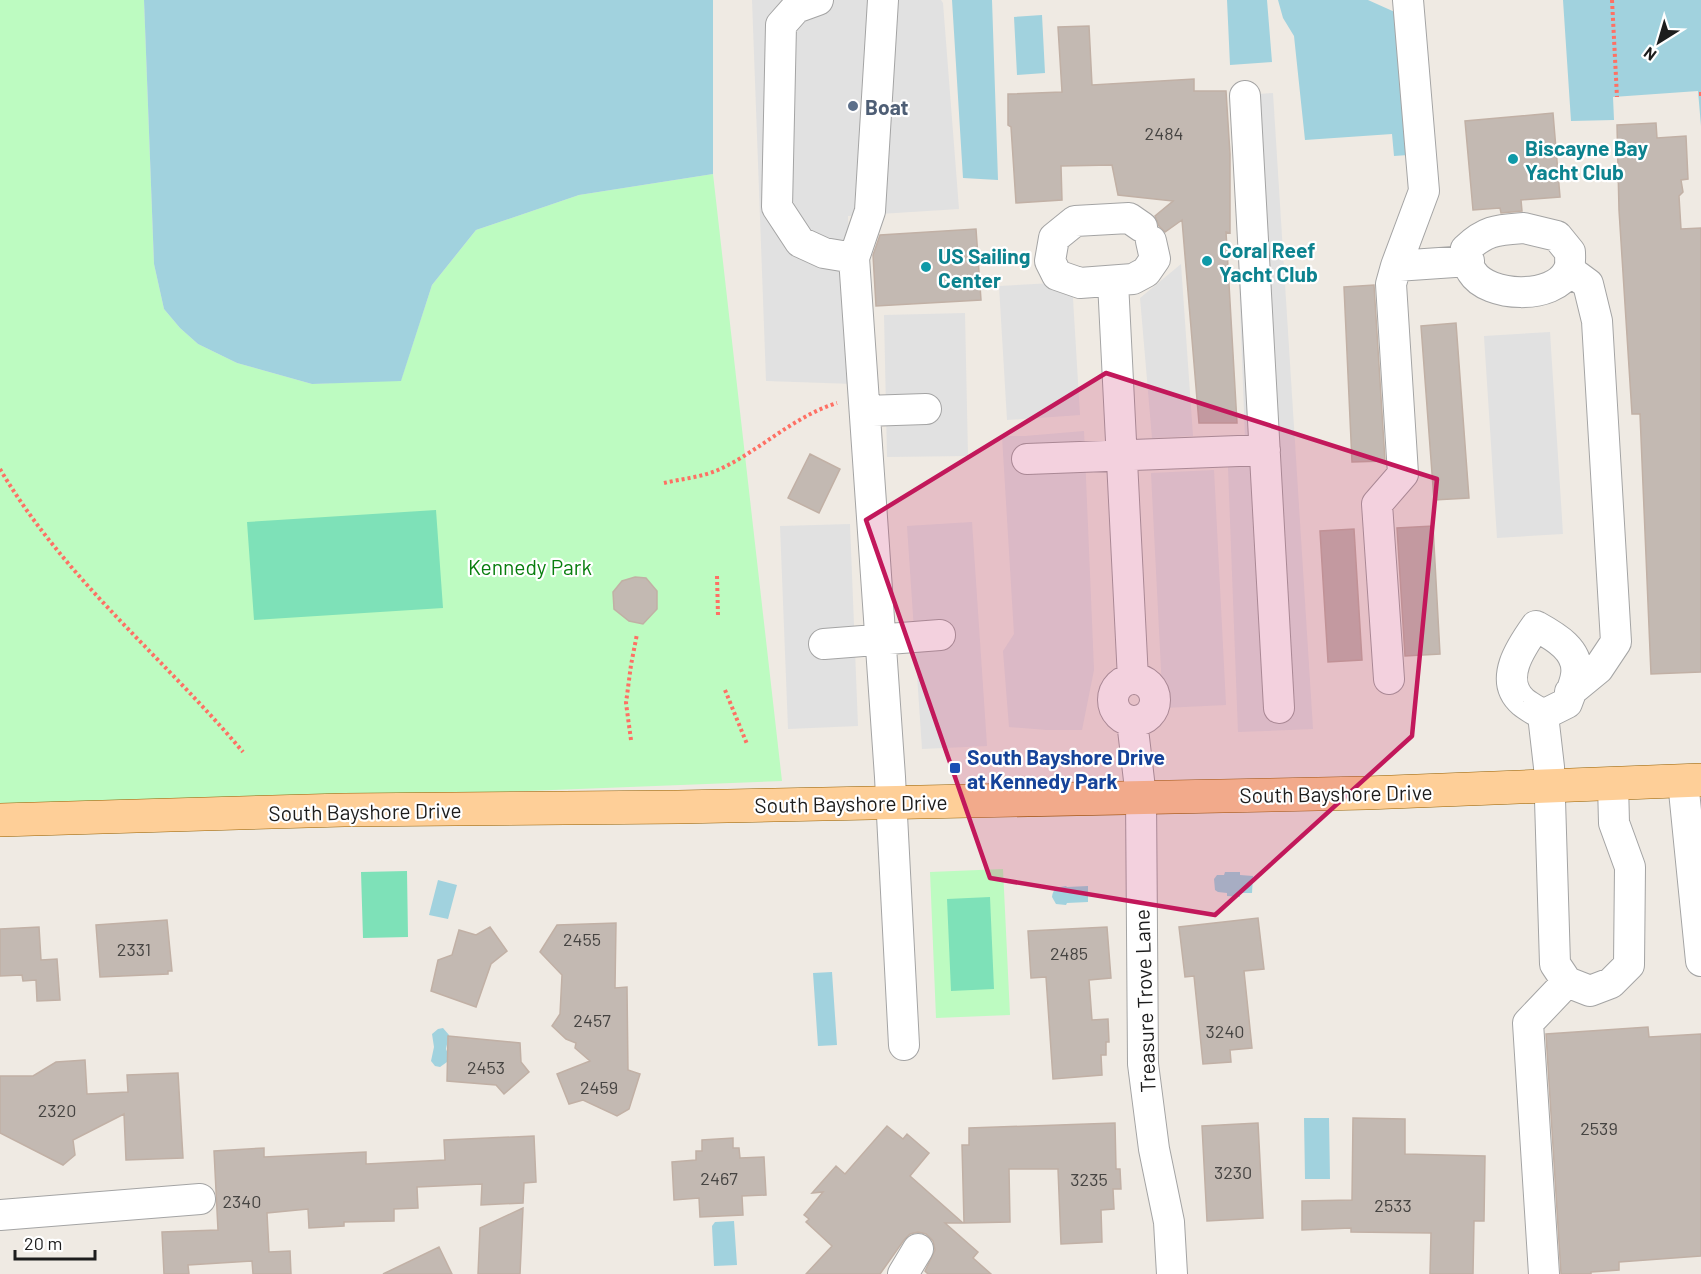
<svg xmlns="http://www.w3.org/2000/svg" width="1701" height="1274" font-family="Barlow,sans-serif">
  <style>
    .park { fill: #bdfbc1 }
    .pitch { fill: #7ee1b8 }
    .parking { fill: #e1e1e1 }
    .water { fill: #a1d2de }
    .building { fill: #c3b9b2; stroke: #c1b0a5; stroke-width: 1.5 }
    .lines { fill: none; stroke-linecap: round; stroke-linejoin: round }
    .minor-casing { stroke: #a4a4a4; stroke-width: 32 }
    .major-casing { stroke: #966000; stroke-width: 34 }
    .path { stroke: #fe7064; stroke-width: 4; stroke-dasharray: 3 3; stroke-linecap: butt }
    .minor { stroke: #fff; stroke-width: 30 }
    .major { stroke: #fecf98; stroke-width: 33 }
    .marked { fill: #c2185b; fill-opacity: 0.2; stroke: #c2185b; stroke-width: 4.5; stroke-linejoin: round }
    .service-dot { fill: #5c6f8a; stroke: #fff; stroke-width: 2 }
    .culture-dot { fill: #0f9aa8; stroke: #fff; stroke-width: 2 }
    .transit-dot { fill: #1a4fb4; stroke: #fff; stroke-width: 2 }
    .labels { text-anchor: middle; dominant-baseline: central; stroke-width: 4.5; stroke-linejoin: round; paint-order: stroke }
    .number-label { font-size: 18px; fill: #464442 }
    .service-label { font-size: 21px; font-weight: bold; fill: #4e5e75; stroke: #fff; text-anchor: start }
    .culture-label { font-size: 21px; font-weight: bold; fill: #0d838f; stroke: #fff; text-anchor: start }
    .park-label { font-size: 21px; fill: #087e0e; stroke: #fff }
    .transit-label { font-size: 21px; font-weight: bold; fill: #164399; stroke: #fff; text-anchor: start }
    .street-label { font-size: 21px; fill: #1d1d1d; stroke: #fff }
  </style>
  <rect width="100%" height="100%" fill="#efeae3"/>
  <path class="park" d="M 0,0 L 144,0 L 154,264 L 164,309 L 180,328 L 198,344 L 237,363 L 312,384 L 401,380 L 432,285 L 476,230 L 579,195 L 713,174 L 782,781 L 0,812 Z
    M 1003,869 L 1010,1015 L 936,1018 L 930,872 Z"/>
  <path class="pitch" d="M 436,510 L 443,608 L 254,620 L 247,522 Z
    M 407,871 L 408,937 L 363,938 L 361,872 Z
    M 990,897 L 994,989 L 951,991 L 947,899 Z"/>
  <path class="parking" d="M 752,0 L 941,0 L 943,3 L 959,209 L 848,216 L 854,384 L 766,381 Z
    M 1273,93 L 1313,729 L 1238,732 L 1228,467 L 1246,464 L 1232,96 Z
    M 1181,264 L 1193,436 L 1152,438 L 1140,298 Z
    M 1072,282 L 1080,415 L 1007,420 L 999,286 Z
    M 965,313 L 968,456 L 887,457 L 884,315 Z
    M 1550,332 L 1563,534 L 1497,538 L 1484,336 Z
    M 1084,431 L 1094,670 L 1082,730 L 1047,730 L 1009,727 L 1003,651 L 1014,634 L 1002,436 L 1025,436 Z
    M 1214,470 L 1226,705 L 1163,708 L 1151,473 Z
    M 972,522 L 987,746 L 922,749 L 907,526 Z
    M 850,524 L 858,726 L 788,729 L 780,526 Z"/>
  <path class="water" d="M 144,0 L 713,0 L 713,174 L 579,195 L 476,230 L 432,285 L 401,381 L 312,384 L 237,363 L 198,344 L 180,328 L 164,309 L 154,264 Z
    M 952,0 L 992,0 L 998,180 L 963,178 Z
    M 1227,0 L 1267,0 L 1272,62 L 1230,65 Z
    M 1278,0 L 1368,0 L 1397,13 L 1408,155 L 1394,156 L 1392,134 L 1305,140 L 1294,36 L 1283,18 Z
    M 1563,0 L 1701,0 L 1701,126 L 1698,91 L 1613,97 L 1614,120 L 1571,121 Z
    M 1042,15 L 1045,73 L 1017,75 L 1014,17 Z
    M 1225,872 L 1240,872 L 1240,875 L 1253,876 L 1252,893 L 1240,893 L 1240,897 L 1227,896 L 1227,893 L 1218,892 L 1215,890 L 1214,879 L 1217,875 L 1224,875 Z
    M 438,880 L 457,885 L 448,919 L 429,915 Z
    M 1066,886 L 1067,887 L 1088,886 L 1088,902 L 1067,903 L 1066,905 L 1056,904 L 1052,897 C 1053,888 1058,887 1066,886 Z
    M 832,972 L 837,1045 L 818,1046 L 813,973 Z
    M 443,1028 L 449,1035 L 446,1049 L 449,1056 L 447,1062 L 440,1067 L 435,1066 L 431,1061 L 434,1047 L 432,1034 L 438,1029 Z
    M 1304,1118 L 1329,1118 L 1330,1179 L 1305,1179 Z
    M 734,1221 L 737,1265 L 714,1266 L 712,1226 L 715,1222 Z"/>
  <path class="building" d="M 1089,26 L 1092,85 L 1194,79 L 1194,91 L 1226,91 L 1230,154 L 1230,233 L 1226,232 L 1237,423 L 1199,423 L 1182,220 L 1165,232 L 1159,226 L 1155,216 L 1173,201 L 1118,195 L 1112,165 L 1061,166 L 1062,200 L 1016,203 L 1011,127 L 1008,125 L 1008,94 L 1062,92 L 1058,27 Z
    M 1553,113 L 1560,197 L 1521,200 L 1522,211 L 1501,213 L 1500,208 L 1473,210 L 1465,121 Z
    M 1656,123 L 1657,138 L 1686,136 L 1688,179 L 1681,180 L 1683,192 L 1679,196 L 1681,229 L 1701,228 L 1701,672 L 1651,674 L 1640,414 L 1632,414 L 1619,210 L 1617,125 Z
    M 976,229 L 981,300 L 876,306 L 873,255 L 880,235 Z
    M 1374,285 L 1385,461 L 1352,462 L 1344,287 Z
    M 1456,323 L 1469,498 L 1434,500 L 1421,326 Z
    M 810,454 L 840,469 L 819,513 L 788,498 Z
    M 1433,526 L 1440,654 L 1405,656 L 1397,528 Z
    M 1354,529 L 1362,660 L 1328,662 L 1320,531 Z
    M 635,577 L 646,578 L 657,591 L 657,609 L 643,624 L 629,621 L 614,609 L 613,592 L 622,581 Z
    M 1258,918 L 1264,969 L 1244,971 L 1252,1048 L 1230,1050 L 1231,1062 L 1203,1064 L 1194,976 L 1185,977 L 1179,927 Z
    M 167,920 L 172,971 L 168,971 L 168,974 L 100,977 L 96,925 Z
    M 616,923 L 615,988 L 627,987 L 628,1070 L 640,1074 L 629,1109 L 617,1116 L 583,1100 L 569,1104 L 557,1074 L 590,1061 L 575,1048 L 576,1043 L 566,1039 L 552,1026 L 560,1014 L 562,975 L 540,952 L 557,925 Z
    M 39,927 L 41,960 L 57,959 L 60,1000 L 37,1001 L 36,980 L 23,981 L 22,975 L 0,976 L 0,929 Z
    M 490,927 L 507,951 L 491,964 L 476,1007 L 431,991 L 438,960 L 452,955 L 459,930 L 476,935 Z
    M 1107,927 L 1111,978 L 1089,980 L 1092,1020 L 1108,1019 L 1109,1042 L 1106,1042 L 1106,1055 L 1101,1055 L 1102,1075 L 1053,1079 L 1046,977 L 1031,978 L 1028,931 Z
    M 1648,1027 L 1649,1037 L 1701,1034 L 1701,1256 L 1619,1262 L 1619,1270 L 1591,1272 L 1591,1274 L 1561,1274 L 1546,1034 Z
    M 448,1036 L 520,1043 L 521,1062 L 529,1072 L 504,1094 L 496,1085 L 447,1081 Z
    M 85,1060 L 87,1094 L 128,1092 L 127,1075 L 178,1073 L 183,1158 L 126,1160 L 124,1114 L 73,1140 L 75,1155 L 63,1165 L 0,1133 L 0,1076 L 33,1076 L 56,1062 Z
    M 1353,1118 L 1405,1119 L 1405,1154 L 1485,1156 L 1484,1221 L 1474,1221 L 1473,1274 L 1430,1274 L 1431,1233 L 1351,1232 L 1351,1228 L 1302,1230 L 1302,1201 L 1352,1200 Z
    M 1115,1123 L 1116,1169 L 1120,1169 L 1121,1189 L 1113,1189 L 1114,1209 L 1101,1210 L 1102,1242 L 1061,1244 L 1058,1169 L 1009,1169 L 1010,1222 L 964,1223 L 962,1145 L 969,1145 L 969,1128 Z
    M 1258,1123 L 1263,1218 L 1207,1221 L 1202,1126 Z
    M 887,1126 L 903,1139 L 907,1134 L 929,1153 L 910,1176 L 963,1223 L 945,1223 L 978,1252 L 973,1258 L 991,1274 L 928,1274 L 925,1271 L 935,1250 L 933,1241 L 926,1234 L 918,1232 L 910,1234 L 904,1240 L 880,1274 L 806,1274 L 832,1246 L 806,1222 L 809,1219 L 804,1215 L 823,1192 L 812,1193 L 836,1166 L 845,1174 Z
    M 534,1136 L 536,1182 L 524,1183 L 523,1203 L 481,1205 L 482,1184 L 417,1187 L 418,1208 L 394,1209 L 394,1221 L 344,1222 L 344,1226 L 309,1228 L 308,1209 L 267,1213 L 269,1252 L 290,1251 L 291,1274 L 253,1274 L 252,1261 L 188,1265 L 189,1274 L 164,1274 L 162,1232 L 218,1230 L 214,1151 L 264,1148 L 264,1157 L 366,1152 L 366,1164 L 445,1160 L 444,1140 Z
    M 733,1138 L 733,1148 L 739,1148 L 740,1158 L 764,1157 L 766,1195 L 742,1196 L 743,1215 L 700,1217 L 699,1198 L 674,1200 L 672,1162 L 696,1160 L 696,1151 L 702,1151 L 702,1140 Z
    M 523,1208 L 520,1274 L 478,1274 L 480,1228 Z
    M 439,1247 L 452,1274 L 383,1274 Z"/>
  <g class="lines">
    <defs>
      <path id="minor" d="M 818,0 L 796,8 L 781,25 L 777,207 L 800,242 L 824,253 L 854,258
        M 883,0 L 870,211 L 854,258 L 890,777 L 904,1045
        M 1245,96 L 1279,708
        M 1142,227 L 1129,218 L 1075,221 L 1054,238 L 1050,261 L 1057,275 L 1080,283 L 1133,279 L 1146,272 L 1155,259 L 1151,241
        M 1524,228 L 1557,236 L 1570,252 C 1570,257 1571,266 1568,271 C 1554,300 1488,298 1472,272 C 1468,267 1468,255 1466,249 C 1486,230 1497,230 1524,228 Z
        M 1396,266 L 1424,191 L 1408,0
        M 1569,270 L 1588,284 L 1597,321 L 1616,642 L 1598,669 L 1570,692
        M 1113,282 L 1133,679
        M 865,411 L 926,409
        M 1027,459 L 1265,450
        M 1536,626 C 1554,636 1580,650 1576,675 C 1575,684 1570,694 1567,703 L 1543,715 C 1537,711 1529,707 1523,702 C 1498,680 1521,647 1536,626 Z
        M 824,644 L 940,635
        M 1389,679 L 1377,504 L 1403,474 L 1391,284 L 1396,266 L 1469,261
        M1113 700a21 21 0 1 1 42 0a21 21 0 1 1-42 0Z
        M 1543,715 L 1549,767 L 1555,964 L 1567,982 L 1590,991 L 1611,983 L 1629,965 L 1630,867 L 1614,823 L 1613,784
        M 1132,721 L 1141,797 L 1143,1064 L 1154,1149 L 1169,1222 L 1172,1274
        M 1683,781 L 1701,961
        M 0,1215 L 200,1199
        M 903,1274 L 918,1249
        M 1544,1274 L 1528,1023 L 1567,982"/>
      <path id="major" d="M 0,820 L 344,810 L 678,807 L 1366,793 L 1701,780"/>
    </defs>
    <use href="#minor" class="minor-casing"/>
    <use href="#major" class="major-casing"/>
    <path class="path" d="M 1612,0 L 1617,97
      M 1699,94 L 1701,94
      M 0,469 C 64,578 163,657 243,752
      M 664,483 C 681,479 702,477 718,470 C 760,451 792,417 837,403
      M 717,576 L 718,615
      M 725,690 L 747,744
      M 631,740 L 626,703 L 631,665 L 637,634"/>
    <use href="#minor" class="minor"/>
    <use href="#major" class="major"/>
  </g>
  <path class="marked" d="M 1106,373 L 1437,479 L 1412,736 L 1215,915 L 990,878 L 866,520 Z"/>
  <circle class="service-dot" cx="853" cy="106" r="6"/>
  <g class="culture-dot">
    <circle cx="1513" cy="159" r="6"/>
    <circle cx="1207" cy="261" r="6"/>
    <circle cx="926" cy="267" r="6"/>
  </g>
  <rect class="transit-dot" x="949" y="762" width="12" height="12" rx="3"/>
  <g class="labels">
    <g class="number-label">
      <text x="1164" y="133">2484</text>
      <text x="582" y="939">2455</text>
      <text x="134" y="949">2331</text>
      <text x="1069" y="953">2485</text>
      <text x="592" y="1020">2457</text>
      <text x="1225" y="1031">3240</text>
      <text x="486" y="1067">2453</text>
      <text x="599" y="1087">2459</text>
      <text x="57" y="1110">2320</text>
      <text x="1599" y="1128">2539</text>
      <text x="1233" y="1172">3230</text>
      <text x="719" y="1178">2467</text>
      <text x="1089" y="1179">3235</text>
      <text x="242" y="1201">2340</text>
      <text x="1393" y="1205">2533</text>
    </g>
    <g class="service-label">
      <text x="865" y="106">Boat</text>
    </g>
    <g class="culture-label">
      <text x="1525" y="147">Biscayne Bay<tspan x="1525" dy="24">Yacht Club</tspan></text>
      <text x="1219" y="249">Coral Reef<tspan x="1219" dy="24">Yacht Club</tspan></text>
      <text x="938" y="255">US Sailing<tspan x="938" dy="24">Center</tspan></text>
    </g>
    <g class="park-label">
      <text x="530" y="566">Kennedy Park</text>
    </g>
    <g class="transit-label">
      <text x="967" y="756">South Bayshore Drive<tspan x="967" dy="24">at Kennedy Park</tspan></text>
    </g>
    <g class="street-label">
      <text transform="translate(1336 793) rotate(-1)">South Bayshore Drive</text>
      <text transform="translate(851 803) rotate(-1)">South Bayshore Drive</text>
      <text transform="translate(365 811) rotate(-1)">South Bayshore Drive</text>
      <text transform="translate(1144 1001) rotate(-92)">Treasure Trove Lane</text>
    </g>
  </g>
  <g transform="translate(1659 42) rotate(217)" stroke="#ffffff" stroke-width="4.5" paint-order="stroke">
  <path d="M0-4.5L10 22L0 15L-10 22Z" fill="#1d1d1d"/>
  <text y="-9" font-size="16" font-weight="bold" text-anchor="middle" fill="#1d1d1d">N</text>
  </g>
  <path d="M15 1250v9h80v-9" fill="none" stroke="#1d1d1d" stroke-width="3"/>
  <text x="24" y="1250" font-size="18" fill="#1d1d1d" stroke="#ffffff" stroke-width="4.5" paint-order="stroke">20 m</text>
</svg>
